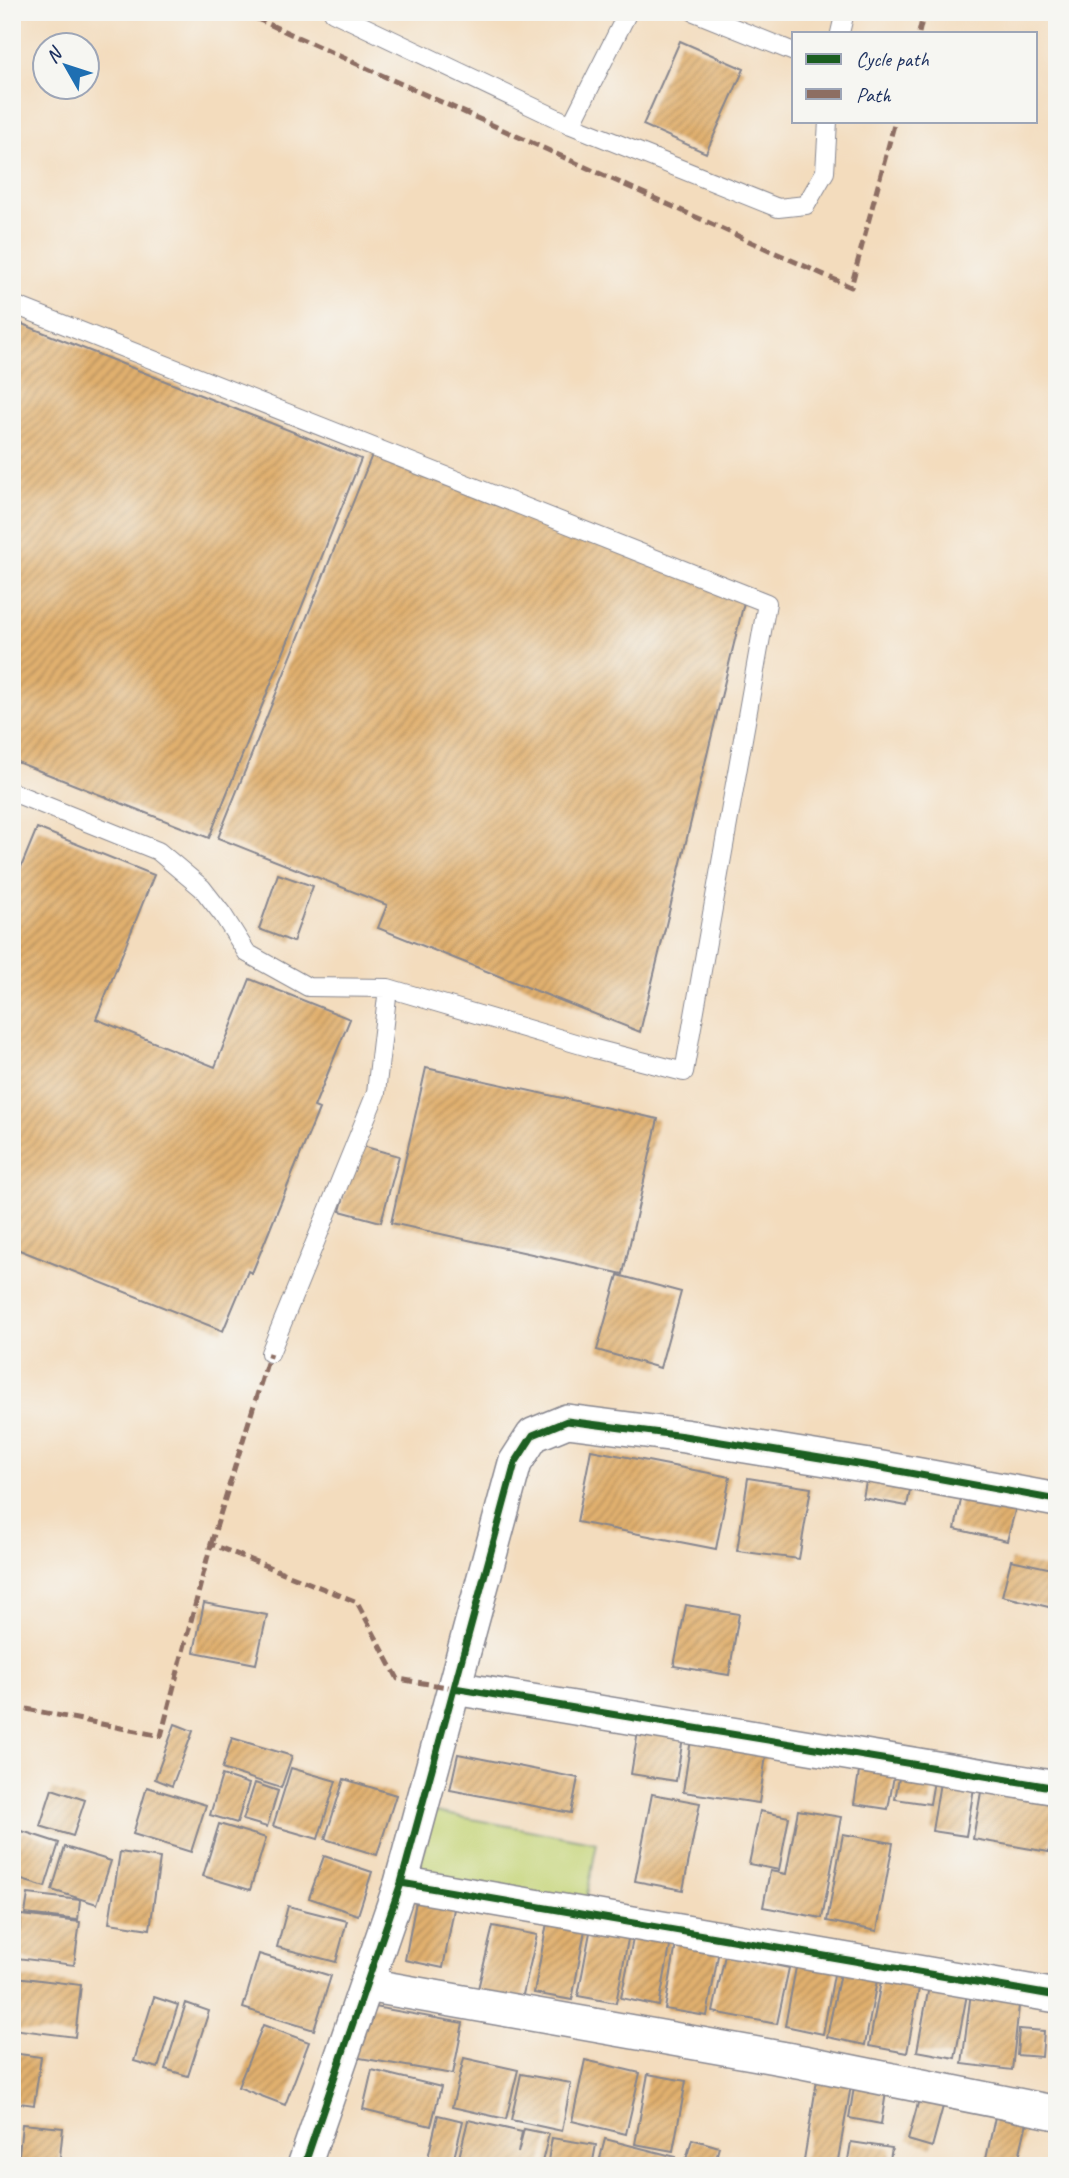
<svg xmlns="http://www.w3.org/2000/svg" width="1069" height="2178" font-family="Caveat,sans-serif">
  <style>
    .green { fill: #c5d477; stroke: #70826a; stroke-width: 2 }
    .building { fill: url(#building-hatch) }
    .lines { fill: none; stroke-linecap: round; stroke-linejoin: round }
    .service-casing { stroke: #87868e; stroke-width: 20 }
    .minor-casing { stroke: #87868e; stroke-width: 36 }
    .service { stroke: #fff; stroke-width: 18 }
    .minor { stroke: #fff; stroke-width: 33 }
    .quiet { stroke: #8d6e63; stroke-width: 5; stroke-dasharray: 10 5; stroke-linecap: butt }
    .cycleway-casing { stroke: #f6f6f2; stroke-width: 11 }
    .cycleway { stroke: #1b5e20; stroke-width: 7 }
  </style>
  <defs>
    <pattern id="building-hatch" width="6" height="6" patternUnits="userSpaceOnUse" patternTransform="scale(1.75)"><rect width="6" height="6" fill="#e1b06e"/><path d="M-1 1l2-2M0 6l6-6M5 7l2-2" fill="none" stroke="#b6905e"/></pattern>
  </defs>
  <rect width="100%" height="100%" fill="#f6f6f2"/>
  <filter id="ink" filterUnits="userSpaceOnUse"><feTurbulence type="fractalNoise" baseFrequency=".0143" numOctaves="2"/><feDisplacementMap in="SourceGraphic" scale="14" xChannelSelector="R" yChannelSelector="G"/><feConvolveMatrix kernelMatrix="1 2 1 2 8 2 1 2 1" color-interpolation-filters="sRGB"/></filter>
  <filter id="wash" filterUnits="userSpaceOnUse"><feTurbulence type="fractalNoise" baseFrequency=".00686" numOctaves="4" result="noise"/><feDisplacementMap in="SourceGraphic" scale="28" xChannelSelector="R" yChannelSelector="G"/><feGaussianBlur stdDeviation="1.57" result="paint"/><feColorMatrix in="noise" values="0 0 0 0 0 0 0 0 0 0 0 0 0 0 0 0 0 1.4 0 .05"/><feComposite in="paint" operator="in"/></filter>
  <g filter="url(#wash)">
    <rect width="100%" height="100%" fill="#f3dcbd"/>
    <path class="green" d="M 430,1811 L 597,1843 L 585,1905 L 419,1875 Z"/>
    <g id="blocks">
      <path class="building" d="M 680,41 L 744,69 L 706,153 L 643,125 Z
        M 12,320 L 361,459 L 209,838 L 12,760 Z
        M 374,450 L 745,598 L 640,1032 L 378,928 L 387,905 L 218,838 Z
        M 37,828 L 154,875 L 96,1019 L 215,1067 L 250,979 L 350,1019 L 314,1107 L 319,1109 L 252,1273 L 248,1271 L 223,1331 L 12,1247 L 12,889 Z
        M 278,874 L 313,886 L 293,942 L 259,929 Z
        M 426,1068 L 658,1119 L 623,1274 L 391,1223 Z
        M 358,1145 L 399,1156 L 381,1222 L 340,1211 Z
        M 618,1275 L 681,1292 L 660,1368 L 597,1350 Z
        M 591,1450 L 730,1477 L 716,1549 L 577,1522 Z
        M 868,1472 L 912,1480 L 907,1506 L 863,1498 Z
        M 748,1478 L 811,1488 L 799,1559 L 737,1551 Z
        M 963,1490 L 1017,1503 L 1007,1541 L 955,1529 Z
        M 1011,1560 L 1057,1570 L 1057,1592 L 1053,1608 L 1002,1596 Z
        M 204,1603 L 267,1615 L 256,1664 L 194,1652 Z
        M 686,1605 L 739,1614 L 729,1675 L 674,1666 Z
        M 640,1719 L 685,1726 L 676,1781 L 631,1774 Z
        M 175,1724 L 193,1731 L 172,1786 L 155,1779 Z
        M 232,1738 L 292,1756 L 281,1788 L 222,1769 Z
        M 691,1739 L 767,1749 L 759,1803 L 683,1792 Z
        M 458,1754 L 578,1778 L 571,1813 L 450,1790 Z
        M 861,1759 L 896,1765 L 888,1809 L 854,1804 Z
        M 902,1763 L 936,1769 L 930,1804 L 895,1799 Z
        M 291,1768 L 336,1781 L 318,1839 L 273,1826 Z
        M 942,1770 L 976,1776 L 966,1836 L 932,1831 Z
        M 222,1775 L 249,1784 L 237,1823 L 210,1815 Z
        M 344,1779 L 396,1795 L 377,1855 L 325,1839 Z
        M 255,1783 L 278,1791 L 267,1827 L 243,1820 Z
        M 982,1786 L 1057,1798 L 1049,1852 L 973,1839 Z
        M 147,1787 L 206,1805 L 191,1852 L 133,1834 Z
        M 52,1789 L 85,1800 L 73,1836 L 40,1826 Z
        M 652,1794 L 700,1803 L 683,1890 L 635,1881 Z
        M 798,1810 L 841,1817 L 822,1918 L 763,1907 L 770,1871 L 786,1874 Z
        M 760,1811 L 789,1817 L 779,1870 L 749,1864 Z
        M 219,1824 L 266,1838 L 250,1890 L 203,1876 Z
        M 22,1831 L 59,1843 L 45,1887 L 12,1877 L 12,1860 Z
        M 843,1834 L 893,1843 L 877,1931 L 827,1921 Z
        M 65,1847 L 111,1861 L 97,1904 L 52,1890 Z
        M 120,1852 L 160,1858 L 150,1929 L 109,1923 Z
        M 324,1856 L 372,1872 L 358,1915 L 309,1898 Z
        M 418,1891 L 456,1898 L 443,1968 L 405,1960 Z
        M 28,1894 L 80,1900 L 78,1920 L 25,1914 Z
        M 288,1906 L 347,1921 L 336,1962 L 277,1947 Z
        M 21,1915 L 80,1922 L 74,1965 L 16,1958 Z
        M 547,1923 L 585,1930 L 572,2000 L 534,1993 Z
        M 493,1926 L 537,1935 L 521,2003 L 477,1993 Z
        M 591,1927 L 629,1934 L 616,2003 L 578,1996 Z
        M 635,1929 L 672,1936 L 659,2006 L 621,1998 Z
        M 678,1932 L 721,1939 L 707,2016 L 665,2009 Z
        M 259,1954 L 331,1976 L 314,2030 L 243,2008 Z
        M 725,1955 L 789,1968 L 777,2024 L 713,2012 Z
        M 798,1957 L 836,1964 L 823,2034 L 785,2026 Z
        M 841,1968 L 878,1975 L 865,2045 L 827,2037 Z
        M 882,1976 L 920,1983 L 907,2053 L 869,2046 Z
        M 16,1977 L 81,1985 L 75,2037 L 12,2029 Z
        M 930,1981 L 968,1989 L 955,2058 L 917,2051 Z
        M 971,1992 L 1020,1997 L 1012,2070 L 962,2064 Z
        M 154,1997 L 178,2005 L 158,2068 L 134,2061 Z
        M 186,2003 L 209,2011 L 188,2076 L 165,2069 Z
        M 364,2005 L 463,2023 L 453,2074 L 354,2057 Z
        M 1053,2014 L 1057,2014 L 1057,2064 L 1047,2063 Z
        M 263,2025 L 309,2042 L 285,2105 L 238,2087 Z
        M 1019,2029 L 1044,2031 L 1042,2057 L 1017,2055 Z
        M 12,2053 L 41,2057 L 34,2105 L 12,2102 Z
        M 464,2058 L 518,2070 L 506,2119 L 452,2107 Z
        M 585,2060 L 640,2073 L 626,2134 L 572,2121 Z
        M 819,2068 L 853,2074 L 837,2166 L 803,2166 Z
        M 372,2070 L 441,2087 L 431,2126 L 363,2109 Z
        M 521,2074 L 571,2083 L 562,2131 L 511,2120 Z
        M 648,2074 L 686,2081 L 673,2151 L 635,2144 Z
        M 855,2081 L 887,2086 L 881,2124 L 849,2118 Z
        M 921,2092 L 945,2099 L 932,2147 L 908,2140 Z
        M 998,2103 L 1030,2109 L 1017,2166 L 986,2159 Z
        M 438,2115 L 463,2121 L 452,2166 L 427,2162 Z
        M 468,2120 L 522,2132 L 518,2153 L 524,2129 L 549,2134 L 541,2166 L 457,2166 Z
        M 22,2124 L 63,2128 L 59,2166 L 18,2165 Z
        M 552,2138 L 596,2145 L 592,2166 L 547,2166 Z
        M 605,2139 L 676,2157 L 674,2166 L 598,2166 Z
        M 692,2139 L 719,2147 L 714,2166 L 684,2166 Z
        M 851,2142 L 892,2148 L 889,2166 L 847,2166 Z
        M 983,2160 L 1005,2164 L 1005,2166 L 982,2166 Z"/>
    </g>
  </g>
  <g filter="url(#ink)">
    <use href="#blocks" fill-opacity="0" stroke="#87868e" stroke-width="2"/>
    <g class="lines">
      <defs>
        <path id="service" d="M 333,12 L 571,125 L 778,208 L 806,205 L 825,172 L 828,121
          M 694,12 L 794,52
          M 840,33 L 845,12
          M 571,125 L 628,12
          M 12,304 L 767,603 L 684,1072 L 595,1049 L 388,988 L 308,987 L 247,953 L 223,915 L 202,888 L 158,851 L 12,792
          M 270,1353 L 376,1093 L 388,988"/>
        <path id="minor" d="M 454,1688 L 1057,1788
          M 401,1883 L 515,1463 L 533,1435 L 567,1421 L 684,1436 L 882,1468 L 1057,1500
          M 367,1985 L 803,2062 L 1057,2113
          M 304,2166 L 401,1883 L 1057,1996"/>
      </defs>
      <use href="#service" class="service-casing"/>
      <use href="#minor" class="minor-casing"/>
      <use href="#service" class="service"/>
      <use href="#minor" class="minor"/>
      <path class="quiet" d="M 242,12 L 851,287 L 895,121
        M 919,33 L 924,12
        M 211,1544 L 270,1353
        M 12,1706 L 161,1736 L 211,1544 L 357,1602 L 398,1679 L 454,1688"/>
      <defs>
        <path id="cycleway" d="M 454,1688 L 1057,1788
          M 401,1883 L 515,1463 L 533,1435 L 567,1421 L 684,1436 L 882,1468 L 1057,1500
          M 304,2166 L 401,1883 L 1057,1996"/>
      </defs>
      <use href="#cycleway" class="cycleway-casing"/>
      <use href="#cycleway" class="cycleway"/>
    </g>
  </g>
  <rect width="1069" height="2178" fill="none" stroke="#f6f6f2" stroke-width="42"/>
  <rect x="792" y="32" width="245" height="91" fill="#f6f6f2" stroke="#9ea6b7" stroke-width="2"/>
  <rect x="806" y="54" width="35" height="10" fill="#1b5e20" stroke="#9ea6b7" stroke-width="2"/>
  <text x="856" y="66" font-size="21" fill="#1b2f5e">Cycle path</text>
  <rect x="806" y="89" width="35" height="10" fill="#8d6e63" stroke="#9ea6b7" stroke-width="2"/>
  <text x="856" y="102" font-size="21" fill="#1b2f5e">Path</text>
  <g transform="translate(66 66) rotate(309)"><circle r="33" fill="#f6f6f2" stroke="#9ea6b7" stroke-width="2"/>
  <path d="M0-5L12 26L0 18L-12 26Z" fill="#1f6fb2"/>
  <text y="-10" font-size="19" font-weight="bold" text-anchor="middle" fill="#1b2f5e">N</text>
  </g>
</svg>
